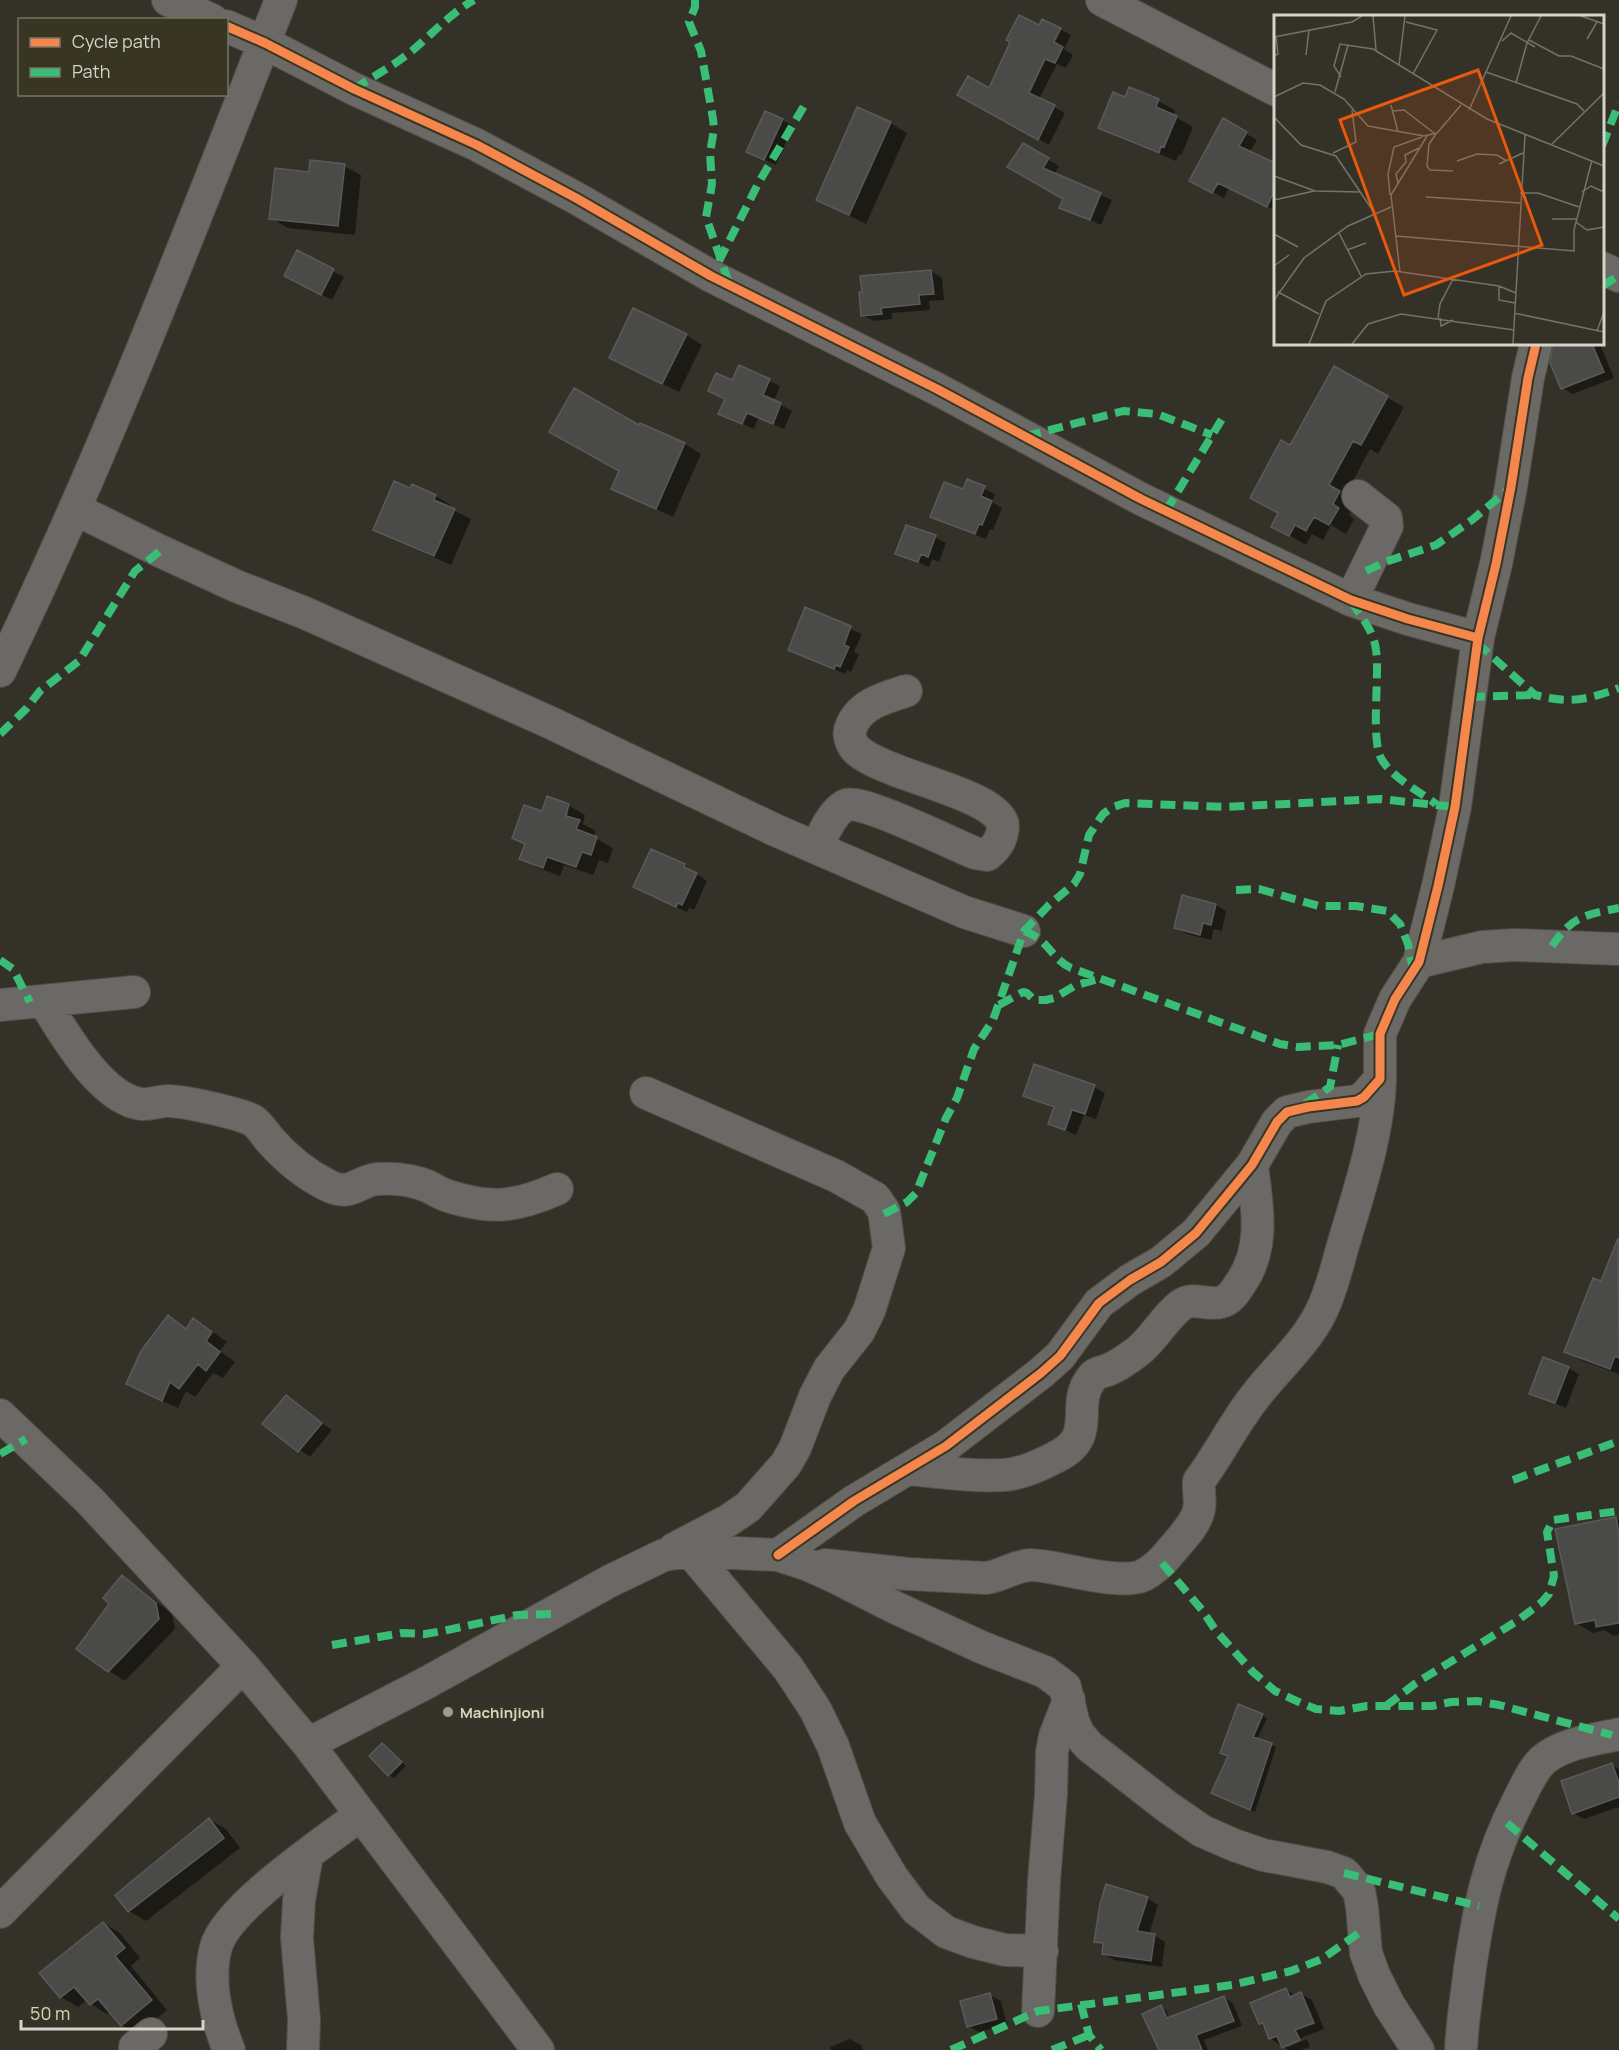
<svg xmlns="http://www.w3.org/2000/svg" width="1619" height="2050" font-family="Manrope,sans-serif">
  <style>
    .shadow { fill: #0007 }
    .building { fill: #4a4a48; stroke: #5a5a59; stroke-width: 1.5 }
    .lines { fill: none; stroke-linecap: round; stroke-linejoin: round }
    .minor-casing { stroke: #504e46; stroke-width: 34 }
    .minor { stroke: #6b6965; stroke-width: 32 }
    .quiet { stroke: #3abd76; stroke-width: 8; stroke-dasharray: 15 8; stroke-linecap: butt }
    .cycleway-casing { stroke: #393523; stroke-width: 13 }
    .cycleway { stroke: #f5874c; stroke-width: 9 }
    .poi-dot { fill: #9d9b91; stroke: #393523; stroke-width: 2 }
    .labels { text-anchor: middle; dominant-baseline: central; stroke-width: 5; stroke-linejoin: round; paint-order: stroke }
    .poi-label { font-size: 15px; font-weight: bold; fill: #d6d3c9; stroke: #393523; text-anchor: start }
    .inset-road { fill: none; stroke: #757268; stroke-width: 1.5 }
    .view { fill: #e8590c; fill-opacity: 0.15; stroke: #e8590c; stroke-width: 3 }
    .inset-edge { fill: none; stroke: #d6d3c9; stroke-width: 3 }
  </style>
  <rect width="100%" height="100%" fill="#343228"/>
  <path class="shadow" d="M 1040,27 L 1060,29 L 1071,35 L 1064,49 L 1073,55 L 1066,68 L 1057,64 L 1039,99 L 1065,113 L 1049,145 L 959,94 L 989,90 Z
    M 1126,99 L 1158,101 L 1175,110 L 1173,116 L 1193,127 L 1181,156 L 1179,154 L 1176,161 L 1117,137 L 1100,127 Z
    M 782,120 L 793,126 L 776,165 L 759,157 Z
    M 1223,120 L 1257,140 L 1250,152 L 1276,165 L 1276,211 L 1229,188 L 1224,198 L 1191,180 Z
    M 890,123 L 907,133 L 866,224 L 818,200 Z
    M 1023,145 L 1059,166 L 1054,175 L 1112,200 L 1101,225 L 1061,207 L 1065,198 Z
    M 344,166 L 361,175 L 355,235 L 288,228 L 271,218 L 311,174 Z
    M 298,252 L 344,277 L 332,300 L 296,282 Z
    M 931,271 L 942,278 L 944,300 L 929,301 L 930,310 L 892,313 L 892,319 L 874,321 L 863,315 Z
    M 686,335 L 702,345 L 679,392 L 627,367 Z
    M 1554,344 L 1600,344 L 1614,378 L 1573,394 L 1562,388 L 1552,363 Z
    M 740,367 L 780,386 L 774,401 L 792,411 L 784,429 L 758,418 L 754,429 L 731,419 L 726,399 Z
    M 1334,368 L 1404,407 L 1378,454 L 1370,449 L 1345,496 L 1356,502 L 1349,515 L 1354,519 L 1346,534 L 1331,525 L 1323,540 L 1312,534 L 1306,545 L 1273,526 L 1280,513 L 1291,447 Z
    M 641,425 L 685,444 L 701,454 L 673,517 L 613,489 Z
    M 968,481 L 995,494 L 992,502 L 1002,508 L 993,530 L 990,529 L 986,539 L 942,522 L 931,516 L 964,491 Z
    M 413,486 L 436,496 L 452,506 L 451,509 L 471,519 L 451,565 L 392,539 L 375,529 L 411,490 Z
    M 935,537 L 946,543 L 939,562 L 932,559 L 929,567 L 897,553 Z
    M 806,609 L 862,634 L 854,652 L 859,654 L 851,672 L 847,670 L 845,674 L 790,649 Z
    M 568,805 L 585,815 L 583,824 L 596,831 L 593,837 L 613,848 L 608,863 L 599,860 L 593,875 L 564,865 L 560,876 L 538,868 L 521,859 L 526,845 L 513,838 L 543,813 Z
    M 684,865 L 707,881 L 694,910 L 689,908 L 687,912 L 646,893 Z
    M 1216,905 L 1226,911 L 1222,931 L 1214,929 L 1211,940 L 1187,934 L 1176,928 Z
    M 1094,1087 L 1105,1093 L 1096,1119 L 1084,1115 L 1076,1135 L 1050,1123 L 1055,1109 L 1025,1096 Z
    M 1606,1272 L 1619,1277 L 1619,1374 L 1583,1361 L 1566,1351 Z
    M 168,1317 L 187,1329 L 194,1320 L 209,1329 L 227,1342 L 220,1351 L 235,1362 L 223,1378 L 213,1373 L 195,1397 L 186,1391 L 178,1408 L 143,1392 Z
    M 1568,1368 L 1579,1374 L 1566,1408 L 1531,1393 Z
    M 286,1397 L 332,1430 L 310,1457 L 264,1424 Z
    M 1615,1518 L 1619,1520 L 1619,1635 L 1614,1636 L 1604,1630 L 1593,1633 L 1576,1623 Z
    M 122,1577 L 138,1587 L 172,1614 L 175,1629 L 125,1681 L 109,1671 L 111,1604 Z
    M 1262,1715 L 1267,1718 L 1257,1740 L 1276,1747 L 1255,1812 L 1218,1796 Z
    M 383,1744 L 406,1766 L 394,1778 L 389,1775 Z
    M 1612,1765 L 1619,1769 L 1619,1807 L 1584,1819 L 1573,1813 Z
    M 210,1820 L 226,1829 L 240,1848 L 146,1921 L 129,1911 Z
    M 1147,1898 L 1158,1905 L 1149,1934 L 1154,1935 L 1165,1942 L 1162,1967 L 1114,1960 L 1103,1953 L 1104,1946 L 1096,1941 Z
    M 103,1923 L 120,1933 L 140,1958 L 131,1966 L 167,2010 L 138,2034 L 122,2025 L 111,2011 L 107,2014 L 91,2004 L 87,2000 L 78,2007 L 61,1997 Z
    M 1286,1990 L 1297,1996 L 1301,1994 L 1312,2000 L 1324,2029 L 1288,2043 L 1288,2047 L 1307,2039 L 1310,2047 L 1301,2050 L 1289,2050 L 1283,2047 L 1270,2038 L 1266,2026 L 1260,2023 Z
    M 990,1995 L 1001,2001 L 1007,2025 L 979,2032 L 968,2026 Z
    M 1224,1998 L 1233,2003 L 1242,2026 L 1204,2040 L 1208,2050 L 1184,2050 L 1161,2007 L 1166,2010 L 1170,2019 Z
    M 850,2039 L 861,2045 L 863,2050 L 831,2050 L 830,2047 Z"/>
  <path class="building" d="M 1019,15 L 1039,25 L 1042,19 L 1061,28 L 1054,42 L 1063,47 L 1055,63 L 1045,59 L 1029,93 L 1055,105 L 1038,140 L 957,95 L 968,76 L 989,88 L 1010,42 L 1006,40 Z
    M 1129,87 L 1159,99 L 1156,107 L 1177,116 L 1164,147 L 1161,146 L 1159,153 L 1098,128 L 1113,92 L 1125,97 Z
    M 857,107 L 891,122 L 849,215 L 816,200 Z
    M 765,111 L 783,119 L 764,160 L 746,152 Z
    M 1223,118 L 1247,132 L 1239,146 L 1275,163 L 1275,189 L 1267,207 L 1218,183 L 1212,193 L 1189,181 Z
    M 1023,143 L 1049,158 L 1043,168 L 1101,193 L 1090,220 L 1059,208 L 1063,199 L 1007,167 Z
    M 310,160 L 345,164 L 338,226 L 269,219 L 275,168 L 309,172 Z
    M 297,250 L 334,269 L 321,295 L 284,276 Z
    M 931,270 L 934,294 L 919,295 L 920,304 L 881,308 L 882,314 L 861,316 L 859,292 L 862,292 L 860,276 Z
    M 633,308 L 687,334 L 662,384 L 609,358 Z
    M 1553,344 L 1592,344 L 1604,372 L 1561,389 L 1550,363 Z
    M 739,365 L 770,379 L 763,395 L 781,403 L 773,424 L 747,413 L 742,424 L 718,414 L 725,399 L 708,391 L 716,373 L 732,380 Z
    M 1334,366 L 1388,396 L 1361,445 L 1353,441 L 1329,485 L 1340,491 L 1333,504 L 1339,508 L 1329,525 L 1314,517 L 1306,531 L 1295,525 L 1289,536 L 1271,527 L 1278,513 L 1250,498 L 1281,440 L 1290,445 Z
    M 574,388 L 639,425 L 640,423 L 685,443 L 656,509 L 611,489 L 619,471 L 549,432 Z
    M 967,479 L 985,486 L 981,496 L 992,501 L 982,525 L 979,524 L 975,534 L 930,517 L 944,482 L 963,489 Z
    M 394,481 L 410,488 L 412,484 L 436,495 L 434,500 L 455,509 L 434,556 L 373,530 Z
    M 906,525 L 936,535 L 928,557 L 921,554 L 918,562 L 895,554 Z
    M 805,607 L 851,626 L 844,645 L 849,647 L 840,667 L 836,665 L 834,669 L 788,650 Z
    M 547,796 L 569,804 L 566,816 L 580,820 L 576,829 L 597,837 L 591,855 L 582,852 L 576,867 L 547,857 L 543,868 L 519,859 L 525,844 L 512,838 L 524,805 L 542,811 Z
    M 651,849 L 685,864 L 684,867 L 697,873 L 682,905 L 678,903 L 676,907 L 633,887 Z
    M 1182,895 L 1216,904 L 1211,925 L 1203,923 L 1200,935 L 1174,928 Z
    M 1034,1064 L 1095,1085 L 1085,1114 L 1072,1110 L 1065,1130 L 1048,1124 L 1054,1107 L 1023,1096 Z
    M 1618,1238 L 1619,1358 L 1615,1356 L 1610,1369 L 1564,1352 L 1593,1278 L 1601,1281 Z
    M 168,1315 L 186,1329 L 193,1318 L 212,1332 L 206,1341 L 220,1352 L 206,1371 L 198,1364 L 179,1389 L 170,1382 L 162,1401 L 126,1384 L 141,1351 Z
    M 1543,1357 L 1569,1367 L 1555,1403 L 1529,1394 Z
    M 286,1395 L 322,1423 L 298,1452 L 262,1424 Z
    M 1616,1517 L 1619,1534 L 1619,1623 L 1596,1627 L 1595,1620 L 1575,1624 L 1555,1529 Z
    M 122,1575 L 156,1603 L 159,1619 L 108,1672 L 76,1649 L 109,1604 L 103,1598 Z
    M 1238,1704 L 1263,1714 L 1253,1737 L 1272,1743 L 1250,1810 L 1211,1793 L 1228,1756 L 1220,1753 Z
    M 382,1743 L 402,1762 L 388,1776 L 369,1756 Z
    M 1612,1763 L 1619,1783 L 1619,1797 L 1572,1814 L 1561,1781 Z
    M 209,1818 L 224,1838 L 128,1912 L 115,1895 Z
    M 1106,1884 L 1148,1897 L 1137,1931 L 1155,1934 L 1151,1961 L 1102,1954 L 1103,1943 L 1094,1942 L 1100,1904 Z
    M 103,1922 L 125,1948 L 115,1956 L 152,2000 L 121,2026 L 98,1999 L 90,2005 L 74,1987 L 60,1998 L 39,1973 Z
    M 1286,1988 L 1290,1997 L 1301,1992 L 1314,2023 L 1295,2030 L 1300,2040 L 1282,2048 L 1277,2036 L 1269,2039 L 1263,2023 L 1259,2024 L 1250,2003 Z
    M 990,1993 L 997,2019 L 967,2027 L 960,2001 Z
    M 1224,1996 L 1234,2021 L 1196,2035 L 1202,2050 L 1159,2050 L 1142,2014 L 1161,2005 L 1167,2018 Z"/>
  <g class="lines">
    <defs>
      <path id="minor" d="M 168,0 L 212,20
        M 1102,0 L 1276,90
        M 226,26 L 265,43 L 354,89 L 477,145 L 576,198 L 711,276 L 937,389 L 1141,499 L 1351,600 L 1408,619 L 1478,638
        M 1602,268 L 1619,276
        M 75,509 L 160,551 L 236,586 L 305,613 L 549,722 L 775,830 L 964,912 L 1024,931
        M 1351,600 L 1387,526 L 1386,518 L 1358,496
        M 0,671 C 106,452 192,226 281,0
        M 817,847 C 823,834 832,812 846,805 C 860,798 955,845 975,853 L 987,855 C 995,849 1000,843 1002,833 C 1003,829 1004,824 1001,820 C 986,792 886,775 858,751 C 852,746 847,735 851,727 C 860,704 884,698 906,691
        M 1419,962 L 1482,947 L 1515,945 L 1619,949
        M 44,1001 C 63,1032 101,1099 141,1104 C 150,1105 159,1101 168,1101 C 183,1101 238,1113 252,1120 C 260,1125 264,1133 270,1140 C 286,1158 305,1174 327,1185 C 352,1198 358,1180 378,1179 C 394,1178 413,1180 427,1186 C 434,1189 441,1194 448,1196 C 491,1210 516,1207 557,1189
        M 0,1005 L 134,992
        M 646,1093 L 836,1176 L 875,1198 L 884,1211 L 889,1248 L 869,1311 L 859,1331 L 829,1369 L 815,1396 L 795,1448 L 786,1464 L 748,1507 L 729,1520 L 674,1549
        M 0,1415 L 90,1501 L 243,1666 L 308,1744 L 538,2050
        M 909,1469 C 940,1472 973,1477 1004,1475 C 1021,1474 1041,1465 1056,1457 C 1099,1436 1070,1406 1091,1379 C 1096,1371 1102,1373 1110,1369 C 1119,1365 1129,1358 1137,1352 C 1154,1339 1164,1318 1181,1305 C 1193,1296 1208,1306 1221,1302 C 1230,1300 1235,1292 1240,1284 C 1266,1248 1257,1205 1252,1165
        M 690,1551 L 788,1668 L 815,1709 L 833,1746 L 860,1823 L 892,1877 L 916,1909 L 946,1932 L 973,1942 L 1005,1950 L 1042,1951
        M 778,1555 L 854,1501 L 946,1446 L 1041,1373 L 1060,1356 L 1099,1303 L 1130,1280 L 1161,1262 L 1196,1233 L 1252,1165 L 1277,1122 L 1287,1112 L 1308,1107 L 1357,1101 L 1364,1097 L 1380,1079 L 1380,1034 L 1395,999 L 1419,962 L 1438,886 L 1455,807 L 1478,638 L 1496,564 L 1511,487 L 1528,378 L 1536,344
        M 825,1565 L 909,1574 L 986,1578 C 1002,1576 1014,1566 1030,1565 C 1058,1565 1119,1587 1144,1575 C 1155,1569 1164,1560 1171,1551 C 1181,1539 1197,1523 1199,1509 C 1201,1502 1198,1490 1199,1481 C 1220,1453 1235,1421 1257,1394 C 1278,1367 1306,1343 1321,1312 C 1332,1290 1337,1266 1344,1242 C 1359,1191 1379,1132 1380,1079
        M 308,1744 L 426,1683 L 610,1581 L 664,1555 L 690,1551 L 778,1555 L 806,1564 L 835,1577 L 894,1607 L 981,1647 L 1045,1672 L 1056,1680 L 1065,1687 L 1073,1721 L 1078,1733 L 1089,1746 L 1166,1806 L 1202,1831 L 1234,1845 L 1263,1855 L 1327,1867 L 1344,1873 L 1359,1891 L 1362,1907 L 1366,1953 L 1374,1975 L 1389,2005 L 1418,2050
        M 0,1912 L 243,1666
        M 1038,2011 L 1044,1881 L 1051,1794 L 1052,1752 L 1055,1736 L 1069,1700
        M 135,2050 L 135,2047 L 151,2034
        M 229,2050 C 216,2019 207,1980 216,1947 C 227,1907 326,1841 360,1815
        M 303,2050 L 304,2020 L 297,1938 L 299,1900 L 307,1856
        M 1461,2050 C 1462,2022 1467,1995 1470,1968 C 1480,1903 1488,1860 1518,1801 C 1525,1788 1531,1772 1542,1761 C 1562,1743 1594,1740 1619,1734"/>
    </defs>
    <use href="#minor" class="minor-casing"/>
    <use href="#minor" class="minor"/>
    <path class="quiet" d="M 695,0 L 695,7 L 689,22 L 701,51 L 713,119 L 714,129 L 710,153 L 712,184 L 706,217 L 730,286
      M 354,89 C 374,76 395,65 413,50 C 433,33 451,13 474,0
      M 1602,146 L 1619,103
      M 719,261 L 759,182 L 804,106
      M 1602,286 L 1618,276
      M 1026,436 L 1123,411 L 1157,414 L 1212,435
      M 1166,511 L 1222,419
      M 1366,571 L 1385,562 L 1436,545 L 1472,520 L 1509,489
      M 1351,601 C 1361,617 1374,631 1376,650 C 1380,677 1370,741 1382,760 C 1394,779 1419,791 1436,804
      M 1477,643 L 1535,695 C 1571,704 1586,700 1619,688
      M 1470,697 L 1535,695
      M 0,734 L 26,709 L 40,691 L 79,661 L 135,571 L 160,551
      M 1236,890 L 1259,889 L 1319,906 L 1356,906 L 1387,911 L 1400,924 L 1408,944 L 1413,971
      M 1024,931 C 1049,939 1050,958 1071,968 L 1280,1044 L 1298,1047 L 1338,1045 L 1380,1034
      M 1552,946 C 1572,916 1585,915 1619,908
      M 0,960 L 13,969 L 30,1002
      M 999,1005 L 1023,992 L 1027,993 L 1034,1000 L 1046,1000 L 1054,998 L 1076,985 L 1099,979
      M 1305,1104 L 1330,1087 L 1338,1045
      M 884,1214 L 907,1202 L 916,1193 L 946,1118 L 957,1098 L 974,1049 L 993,1020 L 1024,931 L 1049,905 L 1074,884 L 1080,874 L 1089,835 L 1103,814 L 1113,807 L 1125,803 L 1225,807 L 1380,799 L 1455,807
      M 0,1454 L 26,1439
      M 1513,1480 L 1619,1441
      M 1162,1563 L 1202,1610 L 1216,1631 L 1253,1672 L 1275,1691 L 1301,1703 L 1316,1709 L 1339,1711 L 1367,1706 L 1432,1706 L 1451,1702 L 1477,1701 L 1499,1705 L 1612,1735
      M 332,1645 L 402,1633 L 425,1634 L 443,1631 L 517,1615 L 551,1614
      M 1386,1706 L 1416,1683 L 1517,1621 L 1542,1602 L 1549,1594 L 1554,1576 L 1547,1532 L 1553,1520 L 1619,1511
      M 1507,1823 L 1619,1919
      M 1344,1873 L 1479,1906
      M 1081,2004 L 1089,2035 L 1101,2050
      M 951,2050 L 1038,2011 L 1232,1985 L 1291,1971 L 1322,1959 L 1363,1930
      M 1052,2050 L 1089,2035"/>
    <defs>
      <path id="cycleway" d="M 226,26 L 265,43 L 354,89 L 477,145 L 576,198 L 711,276 L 937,389 L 1141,499 L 1351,600 L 1408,619 L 1478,638
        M 778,1555 L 854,1501 L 946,1446 L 1041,1373 L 1060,1356 L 1099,1303 L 1130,1280 L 1161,1262 L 1196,1233 L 1252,1165 L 1277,1122 L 1287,1112 L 1308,1107 L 1357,1101 L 1364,1097 L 1380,1079 L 1380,1034 L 1395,999 L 1419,962 L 1438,886 L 1455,807 L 1478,638 L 1496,564 L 1511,487 L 1528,378 L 1536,344"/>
    </defs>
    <use href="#cycleway" class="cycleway-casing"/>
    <use href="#cycleway" class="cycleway"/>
  </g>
  <circle class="poi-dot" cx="448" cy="1712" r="6"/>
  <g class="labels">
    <g class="poi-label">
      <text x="460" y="1712">Machinjioni</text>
    </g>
  </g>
  <g transform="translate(1274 15)">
    <rect width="330" height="330" fill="#343228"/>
    <path class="inset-road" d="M 99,1 L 102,35M 307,1 L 330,9M 132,7 L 163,15 L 139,59M 0,22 L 78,7 L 88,1M 313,24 L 323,7M 255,25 L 285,41 L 297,41 L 330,54M 228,26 L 237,18 L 261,32M 32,40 L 35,15M 0,41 L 4,39 L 2,21M 125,50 L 131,1M 212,57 L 237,1M 67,62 L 60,51 L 66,29 L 99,34 L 213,104 L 330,151M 242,68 L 253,28 L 267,1M 61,77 L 74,30M 0,82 L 29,68 L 46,70 L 70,84 L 94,111 L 150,121 L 163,118 L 187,90M 117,90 L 124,117M 195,95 L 212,57 L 303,89 L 310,96M 118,96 L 130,95 L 160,118M 0,102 L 27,130 L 62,141 L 101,199M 162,119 L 155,129 L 153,151 L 156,155 L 179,156M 278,129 L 330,78M 59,138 L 82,127 L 78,95M 183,146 L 203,139 L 223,140 L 233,146M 225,149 L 249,138M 0,161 L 41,176 L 86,177M 124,168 L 122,159 L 132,147 L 131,140 L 145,133M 308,177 L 317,171 L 330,177M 246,178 L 264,178 L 305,192M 116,180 L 114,159 L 120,132 L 148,122M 152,182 L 246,188M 0,185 L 40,176M 278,204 L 302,204M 302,207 L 313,215 L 330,212M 65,218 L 87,261M 0,219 L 24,232M 122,221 L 300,236 L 300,215 L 318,145M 73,235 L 92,228M 0,251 L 15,240M 126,257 L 117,180 L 153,121M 225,271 L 225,285 L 241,288M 4,277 L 45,299M 0,285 L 30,243 L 74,211 L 117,192M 240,298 L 330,317M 164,303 L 166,289 L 179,264M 166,303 L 167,311 L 179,305M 323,316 L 330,297M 35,329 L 52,286 L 92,259 L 121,256 L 225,271 L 242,278M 78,329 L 94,309 L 127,299 L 240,315M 239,329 L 251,120"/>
    <path class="view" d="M 204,55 L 268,230 L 130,280 L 66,105 Z"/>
    <rect width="330" height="330" class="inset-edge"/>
  </g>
  <rect x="18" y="18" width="210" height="78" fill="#393523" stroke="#787465" stroke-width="1.5"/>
  <rect x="30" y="38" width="30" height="9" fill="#f5874c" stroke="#787465" stroke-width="1.5"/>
  <text x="72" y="48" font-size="18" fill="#d6d3c9">Cycle path</text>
  <rect x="30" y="68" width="30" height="9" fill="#3abd76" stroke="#787465" stroke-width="1.5"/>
  <text x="72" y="78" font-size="18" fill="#d6d3c9">Path</text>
  <path d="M21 2020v9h182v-9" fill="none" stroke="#d6d3c9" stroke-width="3"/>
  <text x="30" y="2020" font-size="18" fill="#d6d3c9" stroke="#393523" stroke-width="4.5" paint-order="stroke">50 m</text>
</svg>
